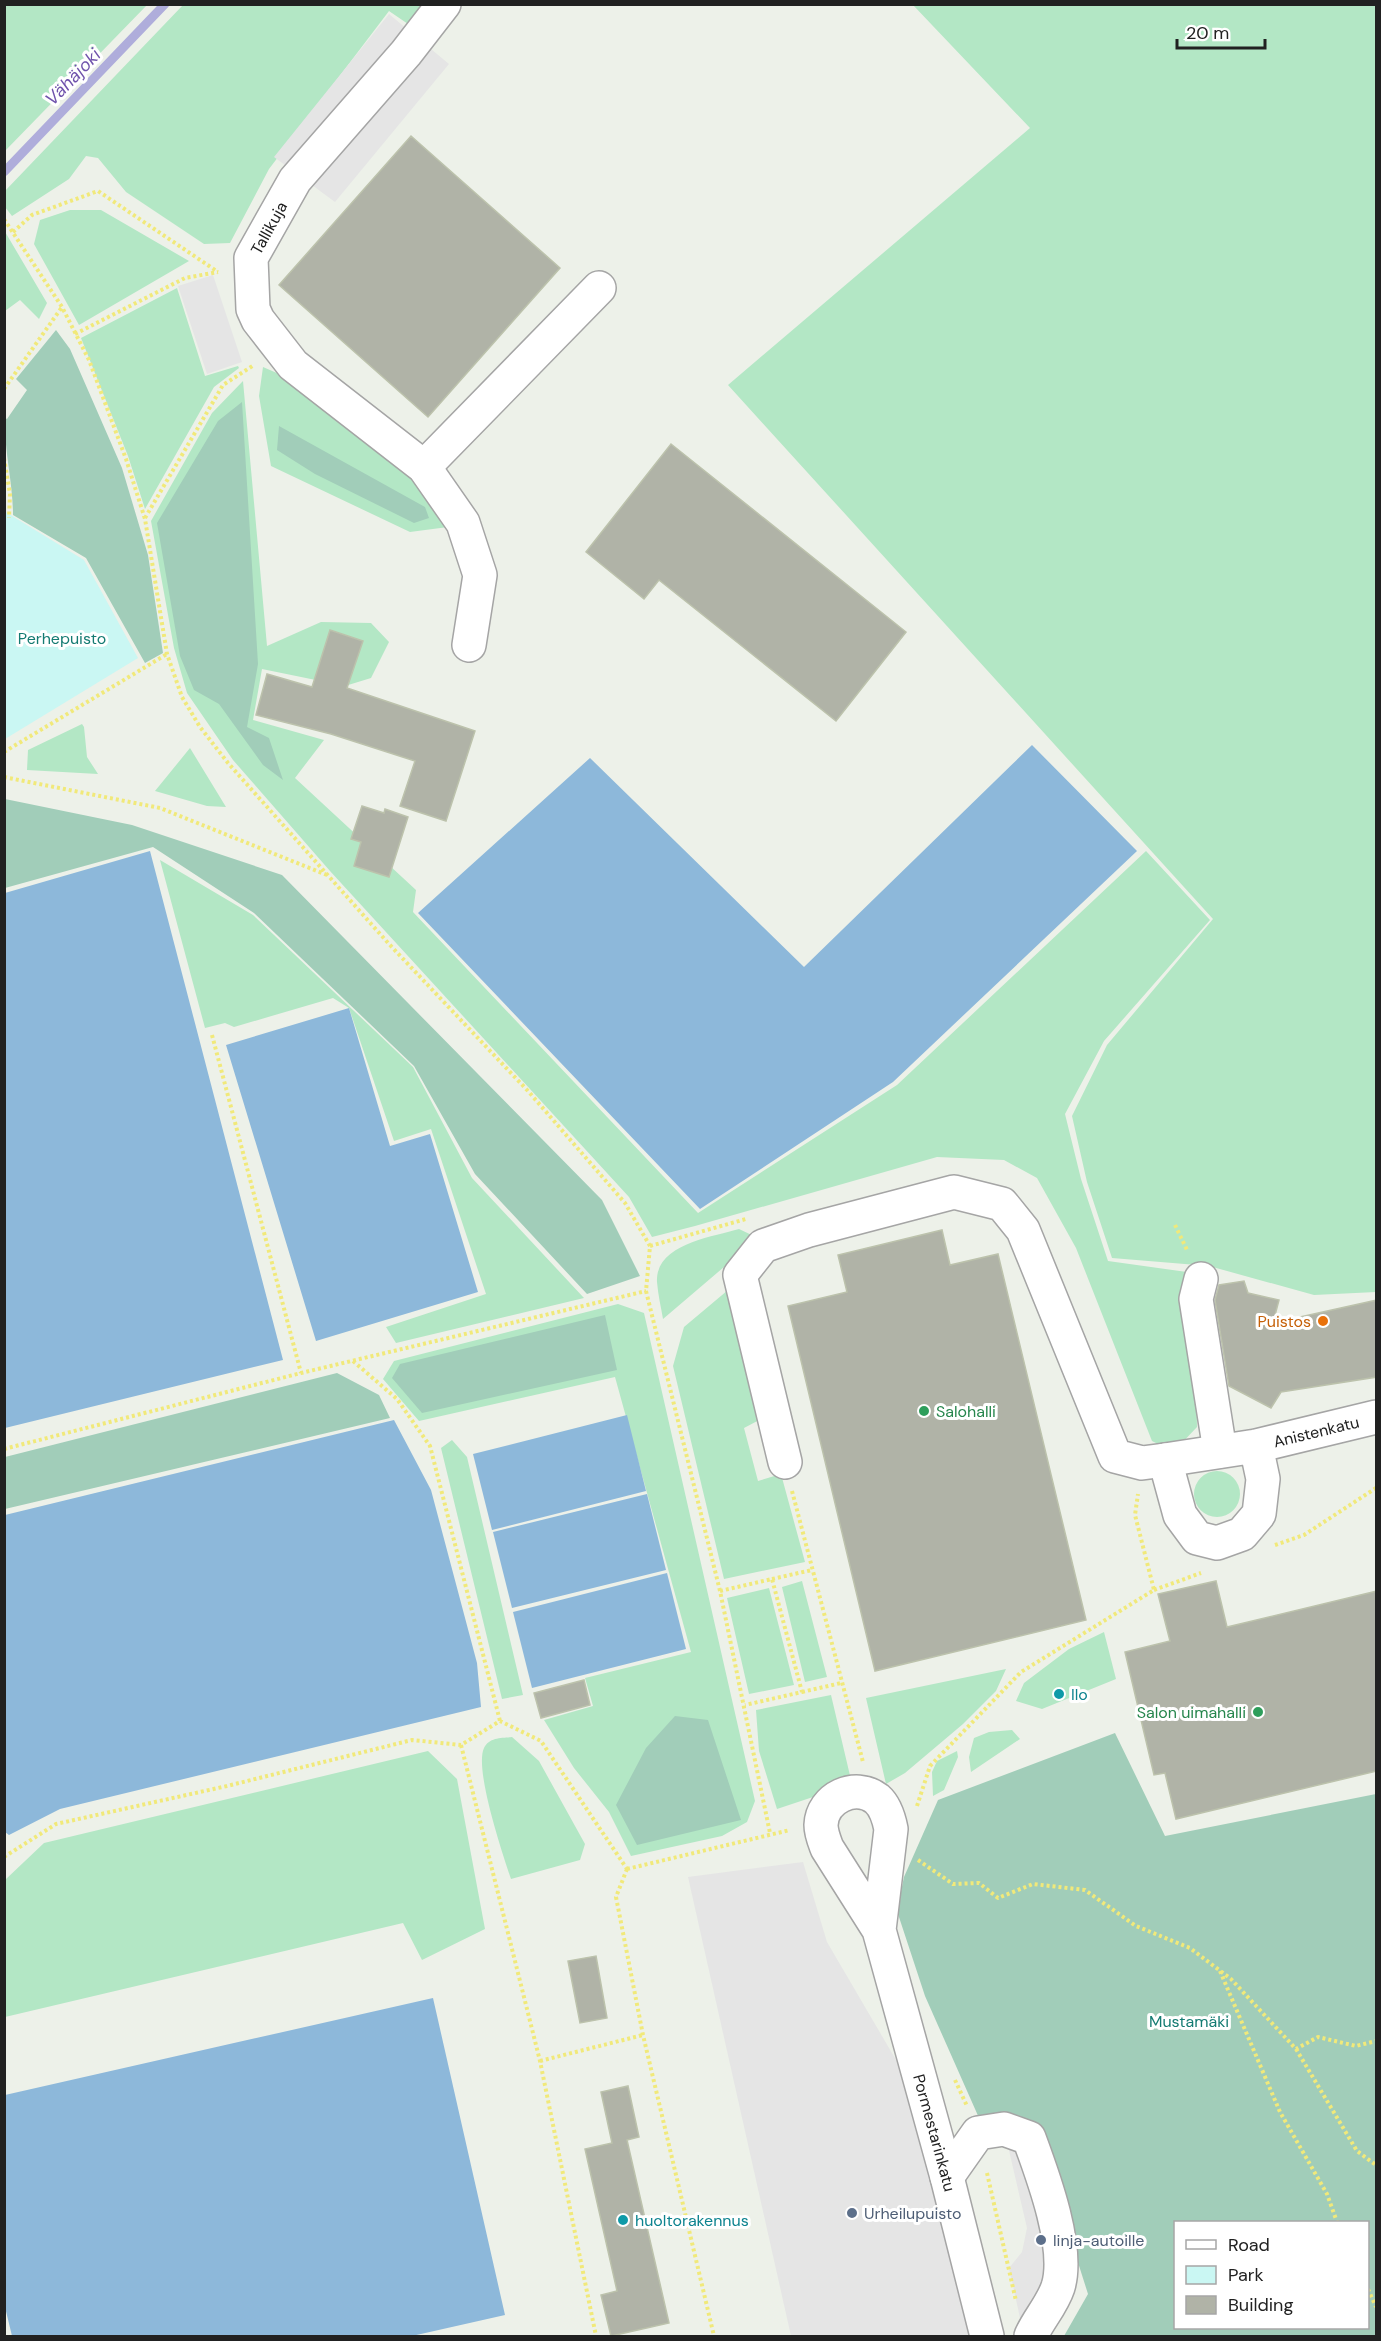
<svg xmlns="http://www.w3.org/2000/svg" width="1381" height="2341" font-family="'DM Sans',sans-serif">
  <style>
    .grass { fill: #b3e7c5 }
    .forest { fill: #a1cdb9; fill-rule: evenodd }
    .park { fill: #caf7f3 }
    .pitch { fill: #8db8da }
    .parking { fill: #e5e5e5 }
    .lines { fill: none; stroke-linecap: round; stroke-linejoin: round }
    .stream { stroke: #afaddb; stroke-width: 9 }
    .building { fill: #b0b3a7; stroke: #bcc2ac; stroke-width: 1.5 }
    .minor-casing { stroke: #a5a5a5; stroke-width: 36 }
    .path { stroke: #f1e97a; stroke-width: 4; stroke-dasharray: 3 3; stroke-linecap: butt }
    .minor { stroke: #fff; stroke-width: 33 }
    .food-dot { fill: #e8710a; stroke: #fff; stroke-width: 2 }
    .leisure-dot { fill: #2e9e5b; stroke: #fff; stroke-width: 2 }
    .culture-dot { fill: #0f9aa8; stroke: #fff; stroke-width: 2 }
    .service-dot { fill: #5c6f8a; stroke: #fff; stroke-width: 2 }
    .labels { text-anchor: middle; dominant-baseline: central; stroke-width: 6; stroke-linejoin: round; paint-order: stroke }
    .street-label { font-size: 16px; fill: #212121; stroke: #fff }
    .park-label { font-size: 16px; fill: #147b72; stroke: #fff }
    .food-label { font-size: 16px; fill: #c56008; stroke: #fff; text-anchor: end }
    .leisure-label { font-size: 16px; fill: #27864d; stroke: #fff; text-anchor: start }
    .culture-label { font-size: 16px; fill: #0d838f; stroke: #fff; text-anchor: start }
    .service-label { font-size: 16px; fill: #4e5e75; stroke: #fff; text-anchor: start }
    .water-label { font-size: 18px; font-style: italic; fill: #7053ac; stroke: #fff }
  </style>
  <rect width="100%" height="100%" fill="#edf1e9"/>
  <path class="grass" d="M 4,5 L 147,5 L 5,151 L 4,151 Z
    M 183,5 L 423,5 L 408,24 L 389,11 L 269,169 L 230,243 L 204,244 L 126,192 L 98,158 L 86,156 L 69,179 L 12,216 L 5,207 L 4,192 Z
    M 913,5 L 1376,5 L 1376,1292 L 1314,1295 L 1209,1266 L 1112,1258 L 1087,1182 L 1072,1116 L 1107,1045 L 1213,919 L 728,385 L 1030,128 Z
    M 70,210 L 101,210 L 189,261 L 79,325 L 34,244 L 40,220 Z
    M 4,230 L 47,303 L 39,319 L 20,300 L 5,311 Z
    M 177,288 L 205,376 L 238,366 L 239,368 L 214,387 L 145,509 L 128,456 L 81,338 Z
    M 263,367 L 286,377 L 417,476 L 448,527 L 410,532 L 271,466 L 259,396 Z
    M 243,381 L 267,646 L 321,622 L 371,623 L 389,642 L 371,678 L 345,686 L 262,669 L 253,720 L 324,740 L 295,778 L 416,890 L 413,912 L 698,1213 L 897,1085 L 1146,851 L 1210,920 L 1104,1041 L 1065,1114 L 1081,1179 L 1108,1261 L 1194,1273 L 1197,1427 L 1178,1447 L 1162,1446 L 1152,1441 L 1076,1248 L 1037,1178 L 1004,1160 L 937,1157 L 695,1226 L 652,1237 L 629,1197 L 330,871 L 233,760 L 187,693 L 174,648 L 151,521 L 212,413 Z
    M 82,724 L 84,727 L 87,757 L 98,774 L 27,770 L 28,750 Z
    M 190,748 L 226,807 L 207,806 L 155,791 Z
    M 160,860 L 253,915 L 413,1067 L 472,1178 L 584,1298 L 396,1343 L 386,1327 L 486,1294 L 431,1129 L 394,1141 L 349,1008 L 333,998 L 234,1027 L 225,1023 L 205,1028 Z
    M 739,1229 L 758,1238 L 663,1319 C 661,1307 658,1295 657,1282 C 655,1244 712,1237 739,1229 Z
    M 734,1285 L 767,1416 L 744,1428 L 758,1481 L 781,1474 L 805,1562 L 724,1579 L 673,1366 L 684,1327 Z
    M 618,1304 L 644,1313 L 755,1801 L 747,1822 L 722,1836 L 631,1856 L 609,1812 L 574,1768 L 544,1720 L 593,1706 L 585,1678 L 691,1652 L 615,1377 L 419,1421 L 383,1379 L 394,1361 Z
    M 452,1440 L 467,1457 L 523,1695 L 502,1699 L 441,1448 Z
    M1194 1494a23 23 0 1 1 46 0a23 23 0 1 1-46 0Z
    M 802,1581 L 827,1677 L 805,1682 L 782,1587 Z
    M 769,1588 L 794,1685 L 749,1694 L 727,1598 Z
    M 1104,1632 L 1116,1679 L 1042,1709 L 1016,1701 L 1024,1683 L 1069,1649 Z
    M 1006,1669 L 996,1691 L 963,1724 L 905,1773 L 886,1784 L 866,1698 Z
    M 831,1695 L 852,1784 L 777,1809 L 759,1751 L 756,1710 Z
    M 1012,1730 L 1020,1739 L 971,1772 L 969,1757 L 974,1738 L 989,1732 Z
    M 512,1737 L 539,1761 L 585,1844 L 580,1860 L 511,1879 C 503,1855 474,1769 484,1748 C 489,1737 502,1738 512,1737 Z
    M 428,1751 L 457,1779 L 485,1929 L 422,1960 L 403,1923 L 5,2017 L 5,1880 L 44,1843 Z
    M 957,1751 L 958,1757 L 944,1790 L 933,1796 L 932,1772 L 937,1761 Z"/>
  <path class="forest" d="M 56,330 L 70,349 L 122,468 L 148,555 L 163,653 L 145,663 L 86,558 L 13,515 C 13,482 4,451 5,418 L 7,419 L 27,390 L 16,379 Z
    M 242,402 L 258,664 L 247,727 L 269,738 L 283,780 L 263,765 L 219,704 L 194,690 L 180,656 L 157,523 L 218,421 Z
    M 279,426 L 425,507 L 429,518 L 414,523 L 315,474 L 277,450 Z
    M 5,799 L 132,825 L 282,875 L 602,1200 L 640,1276 L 587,1294 L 475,1174 L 414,1066 L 254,913 L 153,847 L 5,888 Z
    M 605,1315 L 617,1370 L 422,1413 L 392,1378 L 400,1364 Z
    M 337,1373 L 379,1395 L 390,1418 L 5,1509 L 5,1457 Z
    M 675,1716 L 708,1720 L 741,1820 L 637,1845 L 616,1805 L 646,1748 Z
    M 1115,1733 L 1165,1836 L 1376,1794 L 1376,2336 L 1064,2336 L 1088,2294 L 1035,2127 L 983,2127 L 925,1996 L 897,1911 L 904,1877 L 938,1800 ZM 1176,2222 L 1368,2222 L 1368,2328 L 1176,2328 Z"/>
  <path class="park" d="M 4,511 L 84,560 L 138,658 L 5,739 Z"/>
  <path class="pitch" d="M 1032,745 L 1137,851 L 893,1082 L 700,1209 L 418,913 L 590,758 L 804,967 Z
    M 150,851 L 283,1360 L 5,1428 L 5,893 Z
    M 349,1008 L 390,1146 L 430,1134 L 478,1292 L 316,1341 L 226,1045 Z
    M 627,1415 L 646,1491 L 492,1530 L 473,1454 Z
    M 394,1420 L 431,1490 L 477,1663 L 481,1707 L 60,1809 L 9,1835 L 5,1832 L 5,1515 Z
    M 647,1494 L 666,1570 L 512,1608 L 493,1532 Z
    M 667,1573 L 686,1649 L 532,1688 L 513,1612 Z
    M 433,1998 L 505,2315 L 412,2336 L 12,2336 L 4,2303 L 5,2095 Z"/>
  <path class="parking" d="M 389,14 L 449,64 L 335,202 L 274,157 Z
    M 213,275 L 242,362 L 207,374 L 178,286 Z
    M 803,1862 L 827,1942 L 913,2089 L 969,2336 L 791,2336 L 688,1877 Z
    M 1004,2129 L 1029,2138 L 1061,2255 L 1024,2336 L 1009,2268 L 1022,2252 L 1027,2228 Z"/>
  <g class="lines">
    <path class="stream" d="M 4,172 L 165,4"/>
  </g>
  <path class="building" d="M 411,136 L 560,268 L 428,417 L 279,285 Z
    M 671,444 L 906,632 L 836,721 L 659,580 L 644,599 L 586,552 Z
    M 330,630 L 363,641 L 347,688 L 475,731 L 446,821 L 400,806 L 415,761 L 331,734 L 256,715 L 267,674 L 312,687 Z
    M 362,806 L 384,813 L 385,809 L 408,817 L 389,877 L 354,866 L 361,842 L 351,839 Z
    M 942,1230 L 950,1265 L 998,1254 L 1086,1620 L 875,1671 L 788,1306 L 847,1292 L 838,1255 Z
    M 1244,1281 L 1248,1293 L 1279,1300 L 1273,1323 L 1377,1300 L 1377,1377 L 1281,1392 L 1271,1408 L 1229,1386 L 1215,1300 L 1219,1285 Z
    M 1216,1581 L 1227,1627 L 1377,1591 L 1377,1771 L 1176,1819 L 1165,1773 L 1154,1775 L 1125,1652 L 1170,1641 L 1158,1594 Z
    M 584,1680 L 590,1705 L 541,1718 L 534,1693 Z
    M 596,1956 L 607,2018 L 580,2023 L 568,1961 Z
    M 628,2086 L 639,2137 L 627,2140 L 669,2323 L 611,2336 L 601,2295 L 617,2291 L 585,2149 L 612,2143 L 601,2092 Z"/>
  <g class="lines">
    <defs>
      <g id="minor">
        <path d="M 444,4 L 406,53 L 295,180 L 251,258 L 253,309 L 258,320 L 293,365 L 424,467 L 463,523 L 480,575 L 469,645"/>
        <path d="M 424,467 L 599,288"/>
        <path d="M 1201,1279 L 1196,1299 L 1220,1451"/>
        <path id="s1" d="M 1256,1446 L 1263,1479 L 1259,1514 L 1242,1534 L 1217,1543 L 1197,1538 L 1180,1515 L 1165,1460 L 1256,1446 L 1376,1417"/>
        <path d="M 785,1462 L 740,1275 L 763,1246 L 809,1230 L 954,1192 L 1002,1204 L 1023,1230 L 1115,1456 L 1142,1463 L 1165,1460"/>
        <path id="s2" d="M 879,1930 L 891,1829 C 889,1819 885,1806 877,1799 C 855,1782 822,1798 821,1825 C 821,1833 824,1840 827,1848 L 879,1930 L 947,2177 L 987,2336"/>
        <path d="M 947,2177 L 978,2133 L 1004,2129 L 1029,2138 C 1043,2176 1070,2248 1058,2287 C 1052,2305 1038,2320 1031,2336"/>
      </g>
    </defs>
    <use href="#minor" class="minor-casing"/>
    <path class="path" d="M 4,219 L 62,307 L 89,360 L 126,459 L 145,519 L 167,654 L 182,697 L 200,727 L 228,763 L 389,944 L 528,1091 L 625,1203 L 650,1246 L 646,1291 L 720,1591 L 770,1833
      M 13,232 L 32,215 L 98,191 L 218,272
      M 75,334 L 185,278 L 218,272
      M 4,389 L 62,307
      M 4,458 L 10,494 L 9,518
      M 145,518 L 223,385 L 254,365
      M 4,752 L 167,654
      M 4,777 L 160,808 L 327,875
      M 212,1035 L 301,1373
      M 1175,1225 L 1188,1252
      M 650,1246 L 746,1219
      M 353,1361 L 397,1399 L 430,1446 L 500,1721
      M 4,1449 L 301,1373 L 646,1291
      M 792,1491 L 863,1762
      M 1275,1545 L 1304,1535 L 1376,1488
      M 772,1579 L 812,1570
      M 1154,1590 L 1201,1573
      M 720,1591 L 772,1579 L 802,1692 L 745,1705
      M 802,1692 L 841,1683
      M 461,1745 L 540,2061 L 596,2336
      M 917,1806 L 930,1766 L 1021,1672 L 1154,1590 L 1135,1515 L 1138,1494
      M 4,1857 L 56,1824 L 227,1786 L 412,1740 L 461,1745 L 500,1721 L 541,1741 L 627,1869
      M 918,1860 L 953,1884 L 979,1883 L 998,1898 L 1033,1884 L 1085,1890 L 1136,1926 L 1190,1948 L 1231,1979 L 1296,2049 L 1318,2037 L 1356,2046 L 1376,2041
      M 627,1869 L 790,1830
      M 627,1869 L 616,1897 L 643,2035 L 714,2336
      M 1220,1971 L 1280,2112 L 1327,2194 L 1337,2222
      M 1296,2049 L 1357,2151 L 1376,2165
      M 540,2061 L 643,2035
      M 955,2080 L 967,2106
      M 987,2173 L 1016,2301
      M 1368,2289 L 1376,2307"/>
    <use href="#minor" class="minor"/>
  </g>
  <circle class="food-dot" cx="1323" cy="1321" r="6"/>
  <g class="leisure-dot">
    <circle cx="924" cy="1411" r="6"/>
    <circle cx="1258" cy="1712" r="6"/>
  </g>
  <g class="culture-dot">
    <circle cx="1059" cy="1694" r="6"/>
    <circle cx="623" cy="2220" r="6"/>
  </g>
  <g class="service-dot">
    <circle cx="852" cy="2213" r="6"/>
    <circle cx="1041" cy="2240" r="6"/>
  </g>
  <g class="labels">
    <g class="street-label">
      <text transform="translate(269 228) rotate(-61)">Tallikuja</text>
      <text stroke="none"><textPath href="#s1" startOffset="382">Anistenkatu</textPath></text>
      <text stroke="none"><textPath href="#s2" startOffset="542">Pormestarinkatu</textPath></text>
    </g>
    <g class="park-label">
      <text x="62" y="638">Perhepuisto</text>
      <text x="1189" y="2021">Mustamäki</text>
    </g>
    <g class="food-label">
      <text x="1311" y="1321">Puistos</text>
    </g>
    <g class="leisure-label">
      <text x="936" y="1411">Salohalli</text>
      <text x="1246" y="1712" text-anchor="end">Salon uimahalli</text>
    </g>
    <g class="culture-label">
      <text x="1071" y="1694">Ilo</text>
      <text x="635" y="2220">huoltorakennus</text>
    </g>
    <g class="service-label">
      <text x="864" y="2213">Urheilupuisto</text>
      <text x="1053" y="2240">linja-autoille</text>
    </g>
    <g class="water-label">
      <text transform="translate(73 77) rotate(-46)">Vähäjoki</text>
    </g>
  </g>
  <rect width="1381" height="2341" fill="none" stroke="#212121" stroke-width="12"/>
  <rect x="1174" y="2221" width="195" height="108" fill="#ffffff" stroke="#a6a6a6" stroke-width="1.5"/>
  <rect x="1186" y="2240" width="30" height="9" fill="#ffffff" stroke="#a6a6a6" stroke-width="1.5"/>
  <text x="1228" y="2251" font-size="18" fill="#212121">Road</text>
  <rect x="1186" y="2266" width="30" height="18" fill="#caf7f3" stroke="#a6a6a6" stroke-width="1.5"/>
  <text x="1228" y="2281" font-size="18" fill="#212121">Park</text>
  <rect x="1186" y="2296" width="30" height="18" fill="#b0b3a7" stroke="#a6a6a6" stroke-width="1.5"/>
  <text x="1228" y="2311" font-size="18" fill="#212121">Building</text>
  <path d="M1177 39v9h88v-9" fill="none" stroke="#212121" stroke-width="3"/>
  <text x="1186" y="39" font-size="18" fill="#212121" stroke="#ffffff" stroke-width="4.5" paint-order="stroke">20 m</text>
</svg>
